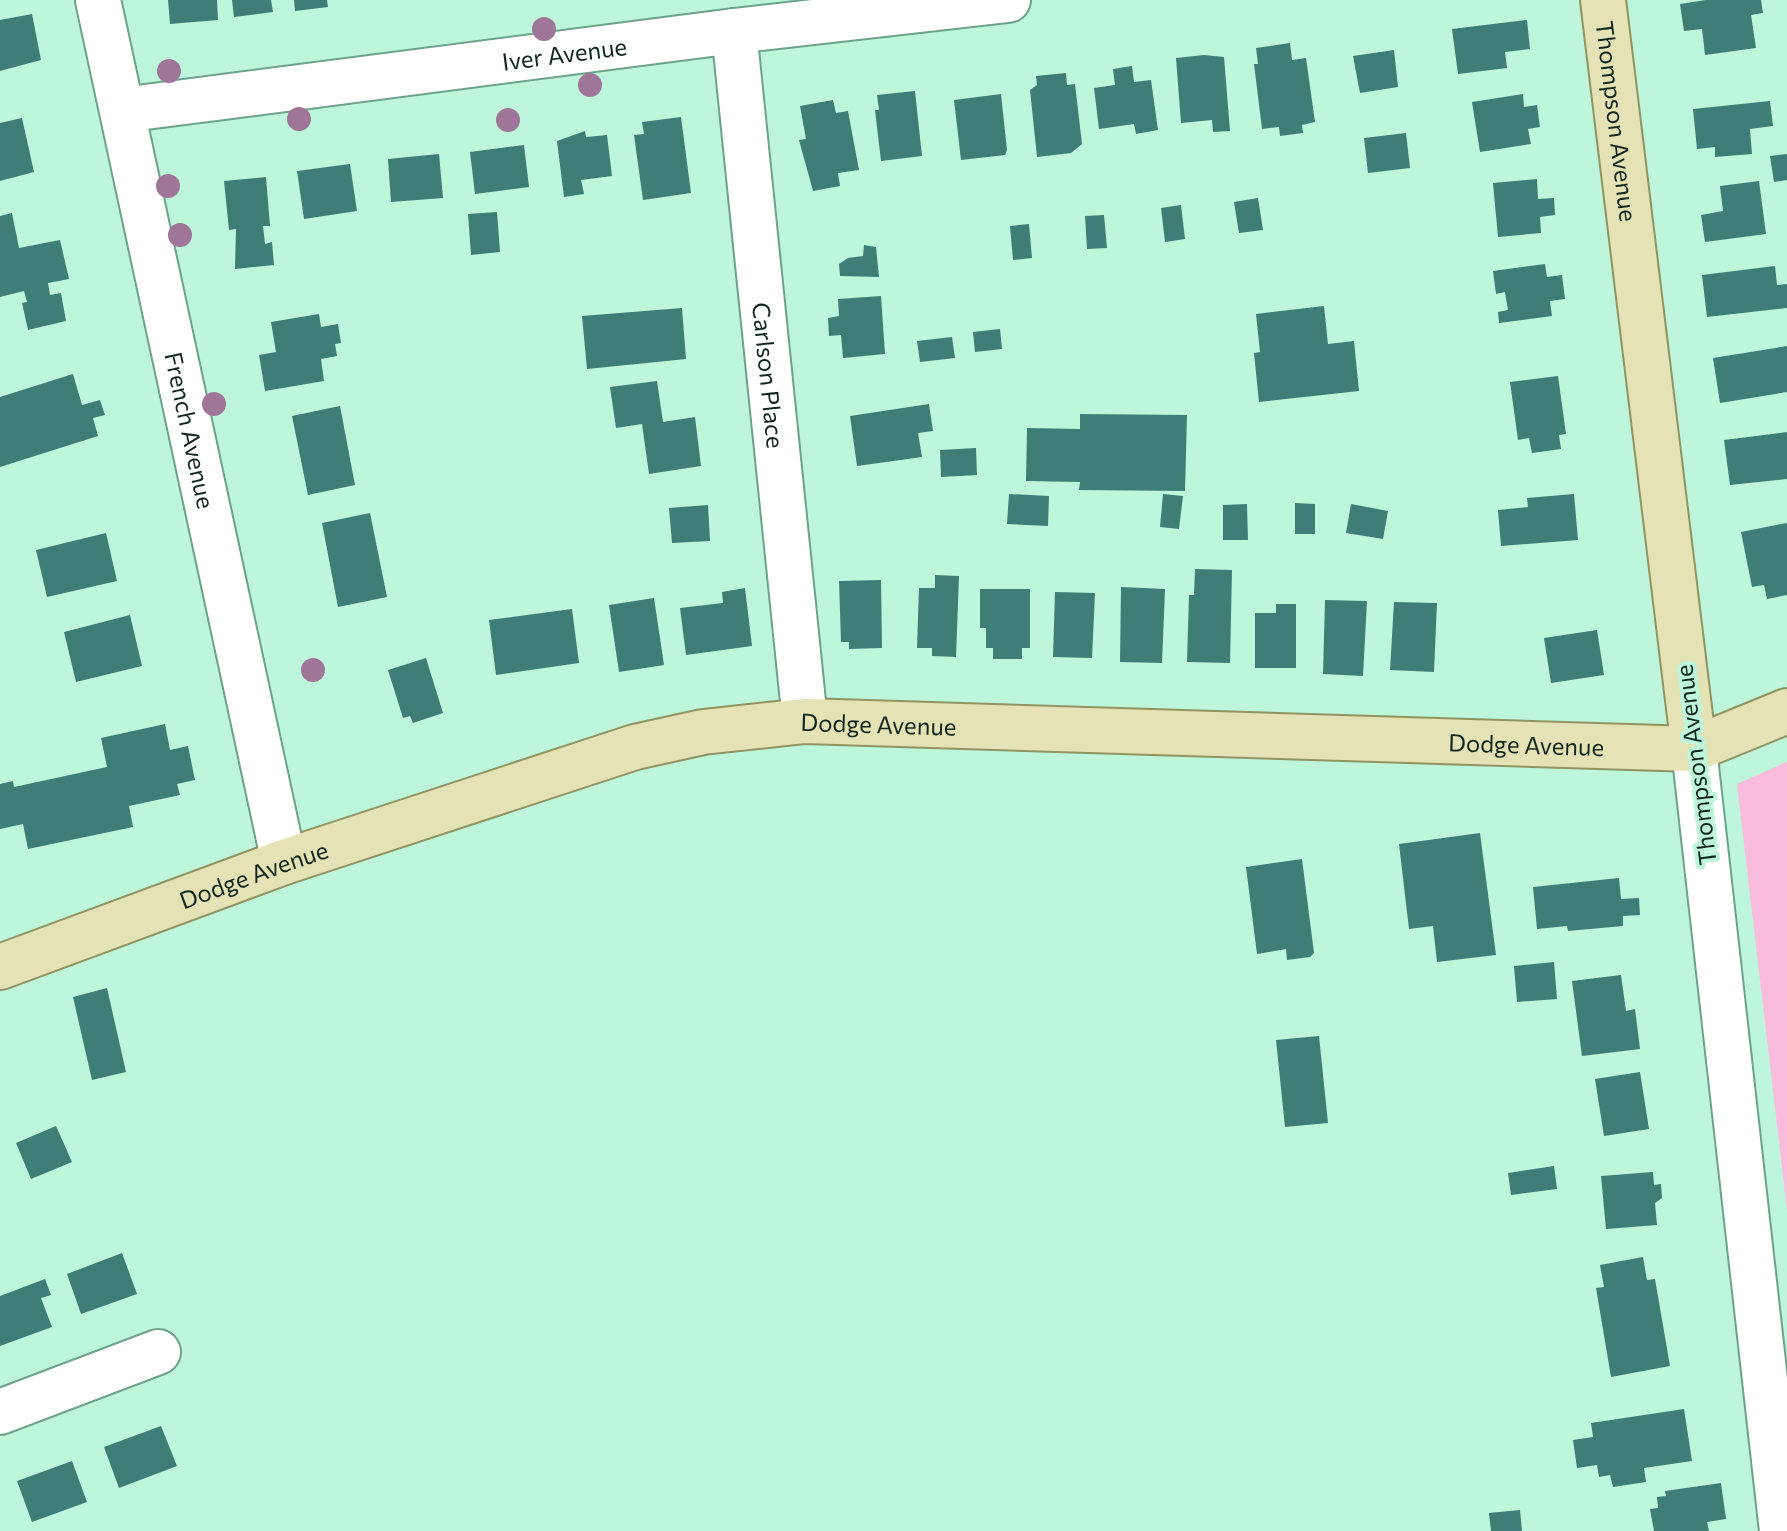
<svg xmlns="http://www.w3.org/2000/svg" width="1787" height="1531" font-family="Commissioner,sans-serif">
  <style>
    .green { fill: #f9bcdd }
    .building { fill: #3f7e76 }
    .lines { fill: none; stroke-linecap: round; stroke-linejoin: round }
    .minor-casing { stroke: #6da28b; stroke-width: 48 }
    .major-casing { stroke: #8f9461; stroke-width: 48 }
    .minor { stroke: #fff; stroke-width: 44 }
    .major { stroke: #e5e2b6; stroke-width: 44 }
    .tree { fill: #a07698 }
    .labels { text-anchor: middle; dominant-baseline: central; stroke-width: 8; stroke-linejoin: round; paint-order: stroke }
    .street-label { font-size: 24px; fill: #11271e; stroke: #bef6dc }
  </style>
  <rect width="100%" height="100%" fill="#bef6dc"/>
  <path class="green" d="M 1787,762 L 1787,1210 L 1737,784 Z"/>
  <path class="building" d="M 168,0 L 217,0 L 218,20 L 170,24 Z
    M 232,0 L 271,0 L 273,12 L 234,17 Z
    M 294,0 L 327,0 L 328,7 L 295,11 Z
    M 1706,0 L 1761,0 L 1763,13 L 1751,15 L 1756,48 L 1705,55 L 1702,29 L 1684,31 L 1680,4 Z
    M 32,14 L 41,60 L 0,71 L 0,20 Z
    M 1527,20 L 1530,49 L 1505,52 L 1507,68 L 1458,74 L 1452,29 Z
    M 1290,43 L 1292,60 L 1306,58 L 1315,122 L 1302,125 L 1303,133 L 1280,136 L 1279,127 L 1262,129 L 1254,64 L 1258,64 L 1256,48 Z
    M 1394,50 L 1398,87 L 1360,93 L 1353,56 Z
    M 1204,55 L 1224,57 L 1230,131 L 1213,132 L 1212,120 L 1181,123 L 1176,58 Z
    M 1132,66 L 1134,82 L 1151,80 L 1158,130 L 1136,134 L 1134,124 L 1099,129 L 1094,88 L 1115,85 L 1113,69 Z
    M 1066,73 L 1067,85 L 1075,84 L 1082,144 L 1071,153 L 1037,157 L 1030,90 L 1037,85 L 1036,76 Z
    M 915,91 L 922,156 L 881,161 L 875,110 L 879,110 L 877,95 Z
    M 1001,94 L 1007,150 L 1005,155 L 961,160 L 954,100 Z
    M 1523,94 L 1524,107 L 1537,105 L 1540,127 L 1528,129 L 1531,144 L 1480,152 L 1472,102 Z
    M 833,100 L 836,113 L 848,111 L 859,170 L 838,173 L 840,186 L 813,191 L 799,140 L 806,139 L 800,106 Z
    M 1770,101 L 1773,126 L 1750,129 L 1752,154 L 1715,157 L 1715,147 L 1697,149 L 1693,109 Z
    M 681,117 L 691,193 L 643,200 L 634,135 L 644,134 L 642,122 Z
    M 22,118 L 34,172 L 0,181 L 0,123 Z
    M 585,131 L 586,137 L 607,135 L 612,176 L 581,180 L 584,194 L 564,197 L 557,141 Z
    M 1406,133 L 1410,168 L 1368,173 L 1364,138 Z
    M 524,145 L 529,187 L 475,194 L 470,152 Z
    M 439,154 L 443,198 L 391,202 L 388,159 Z
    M 1787,154 L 1787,180 L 1774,182 L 1770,156 Z
    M 350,164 L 357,211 L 304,219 L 297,171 Z
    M 266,177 L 270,226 L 263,226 L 265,244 L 272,242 L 274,265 L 235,269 L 236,229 L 229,230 L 224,181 Z
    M 1537,179 L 1538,199 L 1554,198 L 1555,215 L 1540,217 L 1541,233 L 1498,237 L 1493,183 Z
    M 1759,181 L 1766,234 L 1705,242 L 1701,215 L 1723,211 L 1720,186 Z
    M 1258,198 L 1263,230 L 1239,233 L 1234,202 Z
    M 1181,205 L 1185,239 L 1165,242 L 1161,208 Z
    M 497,212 L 500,252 L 471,255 L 468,214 Z
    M 12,213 L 19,248 L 60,240 L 69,279 L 48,283 L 50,295 L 61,293 L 66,321 L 28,330 L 22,303 L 27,302 L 24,291 L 0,297 L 0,216 Z
    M 1104,215 L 1107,248 L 1087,249 L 1085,216 Z
    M 1029,224 L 1032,258 L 1013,260 L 1010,226 Z
    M 864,245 L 876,247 L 879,277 L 840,276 L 839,264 L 848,258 L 863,256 Z
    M 1545,264 L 1547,277 L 1562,275 L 1565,299 L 1550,301 L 1552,316 L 1499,323 L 1498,312 L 1508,310 L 1505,292 L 1496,294 L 1493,271 Z
    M 1775,266 L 1777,285 L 1787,284 L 1787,308 L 1707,317 L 1702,275 Z
    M 881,296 L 885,354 L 843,358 L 841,335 L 829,336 L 828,318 L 839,316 L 838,299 Z
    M 1324,306 L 1328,344 L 1354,341 L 1359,391 L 1259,402 L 1254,353 L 1260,352 L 1256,314 Z
    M 682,308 L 686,359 L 587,369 L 582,316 Z
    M 319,314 L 321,327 L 338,324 L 341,343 L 335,344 L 337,356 L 321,359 L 324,381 L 265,391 L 259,355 L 276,352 L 271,322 Z
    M 1000,329 L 1002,349 L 975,352 L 973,332 Z
    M 952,337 L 955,358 L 920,362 L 917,341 Z
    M 1787,346 L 1787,392 L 1720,403 L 1713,358 Z
    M 73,374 L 82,405 L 100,400 L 105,415 L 93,418 L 98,436 L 0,467 L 0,397 Z
    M 1558,376 L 1566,434 L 1559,435 L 1561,449 L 1532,453 L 1529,438 L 1518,440 L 1510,382 Z
    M 657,381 L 663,422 L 695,417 L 701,466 L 649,474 L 642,424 L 616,428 L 610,387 Z
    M 929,404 L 933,431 L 918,433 L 922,457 L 857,466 L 850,416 Z
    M 340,406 L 355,485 L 308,495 L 292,416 Z
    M 1080,414 L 1187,415 L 1185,491 L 1079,490 L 1080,482 L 1026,481 L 1027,428 L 1080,429 Z
    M 1787,432 L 1787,479 L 1730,485 L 1724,440 Z
    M 976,448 L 977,475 L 941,477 L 940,450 Z
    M 1009,494 L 1049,496 L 1048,526 L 1007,524 Z
    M 1163,494 L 1183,496 L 1179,529 L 1160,527 Z
    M 1574,494 L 1578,540 L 1501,546 L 1498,510 L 1528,507 L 1527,498 Z
    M 1295,503 L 1315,504 L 1315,534 L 1295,534 Z
    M 1247,504 L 1248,540 L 1223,540 L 1223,505 Z
    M 1351,504 L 1388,511 L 1383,539 L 1346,533 Z
    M 708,505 L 710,541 L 672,543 L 669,508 Z
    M 370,513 L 387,597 L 338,607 L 322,523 Z
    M 1787,523 L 1787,595 L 1767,599 L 1764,585 L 1752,587 L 1741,532 Z
    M 106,533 L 117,581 L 47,597 L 36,550 Z
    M 1195,569 L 1232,570 L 1230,663 L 1187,662 L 1189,595 L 1194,595 Z
    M 935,575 L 959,576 L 956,657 L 932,656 L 932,648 L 917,648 L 919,588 L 935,588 Z
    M 881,580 L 882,648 L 849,649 L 849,642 L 841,642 L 839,581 Z
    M 1121,587 L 1165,589 L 1162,663 L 1120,662 Z
    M 745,588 L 752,646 L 686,655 L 680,608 L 723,603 L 722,592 Z
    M 980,589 L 1030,589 L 1030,648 L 1022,648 L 1022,659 L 993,659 L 993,648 L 986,648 L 986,628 L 980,628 Z
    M 1055,592 L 1095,593 L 1092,658 L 1053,657 Z
    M 654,598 L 664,665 L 619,672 L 609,605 Z
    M 1325,600 L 1367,601 L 1363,676 L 1323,674 Z
    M 1394,602 L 1437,603 L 1434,672 L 1390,670 Z
    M 1276,604 L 1296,604 L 1296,668 L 1255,668 L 1255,613 L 1276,613 Z
    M 572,609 L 579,663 L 496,675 L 489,620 Z
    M 130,615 L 142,666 L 76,682 L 64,632 Z
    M 1597,630 L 1604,675 L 1551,683 L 1544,638 Z
    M 426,658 L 443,713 L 413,723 L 410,716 L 403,718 L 388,670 Z
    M 165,724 L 170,750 L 188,746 L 195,780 L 177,784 L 180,795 L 129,806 L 133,827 L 28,849 L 23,824 L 0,829 L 0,784 L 13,781 L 14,787 L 107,767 L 101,738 Z
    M 1480,833 L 1496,955 L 1437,962 L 1433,926 L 1409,929 L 1399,844 Z
    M 1302,859 L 1314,953 L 1310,957 L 1287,960 L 1286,949 L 1257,954 L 1246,867 Z
    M 1619,878 L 1621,899 L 1639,898 L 1640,915 L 1623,916 L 1623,926 L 1568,931 L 1567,926 L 1537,929 L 1533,887 Z
    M 1554,962 L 1557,999 L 1517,1002 L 1514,966 Z
    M 1621,975 L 1626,1011 L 1635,1009 L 1640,1049 L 1582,1056 L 1572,981 Z
    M 107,988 L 126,1072 L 92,1080 L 73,997 Z
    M 1319,1036 L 1328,1123 L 1285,1127 L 1276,1040 Z
    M 1640,1072 L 1649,1129 L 1604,1136 L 1595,1079 Z
    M 56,1126 L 72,1162 L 31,1179 L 16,1143 Z
    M 1554,1166 L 1557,1189 L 1511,1195 L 1508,1173 Z
    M 1653,1172 L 1654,1185 L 1661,1184 L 1662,1198 L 1655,1203 L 1657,1225 L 1606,1229 L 1601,1176 Z
    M 122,1253 L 137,1294 L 81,1314 L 67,1274 Z
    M 1643,1257 L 1647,1280 L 1655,1279 L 1670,1366 L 1611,1377 L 1596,1288 L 1604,1287 L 1600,1265 Z
    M 45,1279 L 51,1295 L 41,1298 L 52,1327 L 0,1346 L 0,1296 Z
    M 1684,1409 L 1692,1461 L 1644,1468 L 1646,1482 L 1613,1487 L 1610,1475 L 1599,1477 L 1597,1465 L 1577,1468 L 1573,1440 L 1593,1437 L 1591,1423 Z
    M 161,1426 L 177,1466 L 119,1488 L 104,1447 Z
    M 72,1461 L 87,1502 L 32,1522 L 17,1481 Z
    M 1721,1483 L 1726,1519 L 1707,1522 L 1709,1531 L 1654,1531 L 1650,1509 L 1658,1508 L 1657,1497 L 1666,1496 L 1665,1491 Z
    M 1520,1510 L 1522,1531 L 1491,1531 L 1489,1513 Z"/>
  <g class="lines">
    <defs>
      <g id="minor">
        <path id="s1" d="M 98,0 L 284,862"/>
        <path id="s2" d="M 734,31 L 805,721"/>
        <path id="s3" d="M 122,110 L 734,31 L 1008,0"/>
        <path d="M 1694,749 L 1782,1531"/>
        <path d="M 0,1412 L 158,1352"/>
      </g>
      <g id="major">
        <path id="s4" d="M 1603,0 L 1694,749"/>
        <path id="s5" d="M 0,967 L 284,862 L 635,747 L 703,732 L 805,721 L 1694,749 L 1787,711"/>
      </g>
    </defs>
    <use href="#minor" class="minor-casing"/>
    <use href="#major" class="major-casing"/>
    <use href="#minor" class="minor"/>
    <use href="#major" class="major"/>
  </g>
  <g class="tree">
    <circle cx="544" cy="29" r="12"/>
    <circle cx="169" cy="71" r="12"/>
    <circle cx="590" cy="85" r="12"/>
    <circle cx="299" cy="119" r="12"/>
    <circle cx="508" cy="120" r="12"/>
    <circle cx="168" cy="186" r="12"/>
    <circle cx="180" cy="235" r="12"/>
    <circle cx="214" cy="404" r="12"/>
    <circle cx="313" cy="670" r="12"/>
  </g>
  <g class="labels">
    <g class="street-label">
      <text stroke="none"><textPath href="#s3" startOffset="446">Iver Avenue</textPath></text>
      <text stroke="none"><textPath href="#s4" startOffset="122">Thompson Avenue</textPath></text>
      <text stroke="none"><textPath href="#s2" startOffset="346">Carlson Place</textPath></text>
      <text stroke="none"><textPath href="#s1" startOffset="440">French Avenue</textPath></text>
      <text stroke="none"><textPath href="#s5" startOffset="918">Dodge Avenue</textPath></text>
      <text stroke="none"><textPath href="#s5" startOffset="1566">Dodge Avenue</textPath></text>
      <text transform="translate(1695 765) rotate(-97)">Thompson Avenue</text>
      <text stroke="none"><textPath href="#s5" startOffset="270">Dodge Avenue</textPath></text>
    </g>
  </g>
</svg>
